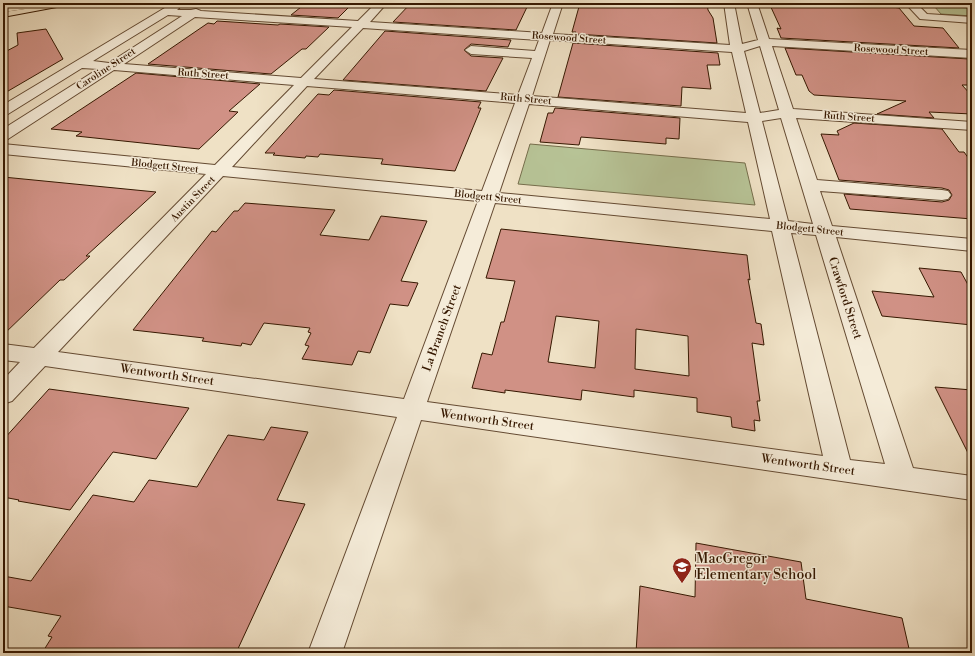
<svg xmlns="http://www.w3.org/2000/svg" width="975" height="656" font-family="'Libre Bodoni',serif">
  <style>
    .green { fill: #b7c396; stroke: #766e4c }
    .building { fill: #d09185; stroke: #361801; fill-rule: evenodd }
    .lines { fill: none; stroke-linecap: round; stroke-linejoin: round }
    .minor-casing { stroke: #644a32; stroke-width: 2 }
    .major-casing { stroke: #361801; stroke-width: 2 }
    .highway-casing { stroke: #361801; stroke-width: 2 }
    .minor { fill: #f5ecd9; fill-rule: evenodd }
    .major { fill: #efe1c5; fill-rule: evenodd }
    .highway { fill: #efe1c5; fill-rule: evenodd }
    .highway-bridge-casing { stroke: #361801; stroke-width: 12; stroke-linecap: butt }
    .highway-bridge { stroke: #efe1c5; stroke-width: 12 }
    .labels { text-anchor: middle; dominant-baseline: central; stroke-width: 3; stroke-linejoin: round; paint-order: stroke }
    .far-street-label { font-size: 10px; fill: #361801; stroke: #f5ecd9 }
    .street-label { font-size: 12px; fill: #361801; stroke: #f5ecd9 }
    .near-poi-label { font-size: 14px; fill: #361801; stroke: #f5ecd9; text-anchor: start }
  </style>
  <rect width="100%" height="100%" fill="#efe1c5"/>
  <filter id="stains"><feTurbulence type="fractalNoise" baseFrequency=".005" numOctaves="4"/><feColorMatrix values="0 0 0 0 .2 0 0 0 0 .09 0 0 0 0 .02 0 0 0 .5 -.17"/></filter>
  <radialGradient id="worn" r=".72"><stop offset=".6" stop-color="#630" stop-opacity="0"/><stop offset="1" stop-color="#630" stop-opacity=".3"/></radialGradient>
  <path class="green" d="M 934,6 L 972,8 L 972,16 L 941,14 Z
    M 530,144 L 745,163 L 755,205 L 518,184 Z"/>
  <path class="building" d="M 306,3 L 353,3 L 338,18 L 291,15 Z
    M 411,3 L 496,3 L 528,5 L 516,30 L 393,22 Z
    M 580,3 L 707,3 L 708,10 L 713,18 L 717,43 L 575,34 L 576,32 L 572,32 Z
    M 769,3 L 834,3 L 892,7 L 899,8 L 914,26 L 943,28 L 959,48 L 781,38 L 777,28 L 781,29 Z
    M 217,21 L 278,25 L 280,24 L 329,27 L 306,49 L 302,49 L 271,74 L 148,64 L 208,23 L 214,24 Z
    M 46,29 L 63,59 L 3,94 L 3,53 L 18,45 L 17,33 Z
    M 385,31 L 511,40 L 508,47 L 471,44 L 464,50 L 471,56 L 503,58 L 486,91 L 343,80 Z
    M 573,43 L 718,53 L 720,65 L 707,65 L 711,89 L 682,87 L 681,106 L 558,97 Z
    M 785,48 L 969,59 L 972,64 L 972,85 L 962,85 L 972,96 L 972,114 L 929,112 L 934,118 L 877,114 L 906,101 L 814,95 L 809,91 L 802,75 L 796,75 Z
    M 136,73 L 260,84 L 229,111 L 238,112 L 199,149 L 76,136 L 82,132 L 51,129 Z
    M 334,90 L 481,102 L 478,108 L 481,108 L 455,171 L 381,164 L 383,159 L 320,154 L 318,157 L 306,156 L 305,158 L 273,155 L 275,153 L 265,153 L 318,94 L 329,95 Z
    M 555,108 L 680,118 L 679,139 L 666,138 L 666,144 L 581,137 L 579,145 L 540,142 L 548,113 L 553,113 Z
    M 854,123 L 942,129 L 959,152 L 964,152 L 972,163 L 972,219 L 850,209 L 844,194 L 942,202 L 949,200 L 952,195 L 949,190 L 942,188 L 839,180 L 821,134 L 839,135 L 837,131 Z
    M 3,177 L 156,192 L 86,256 L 90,256 L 64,280 L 60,280 L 3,335 Z
    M 245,203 L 335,210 L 320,235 L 369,240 L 381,216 L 427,221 L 401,281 L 418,283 L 408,306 L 390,304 L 370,353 L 358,351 L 352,365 L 302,359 L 309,346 L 305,345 L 311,333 L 308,332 L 310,328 L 264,323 L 251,345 L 242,343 L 241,346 L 202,341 L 204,338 L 133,330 L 212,231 L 216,232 L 234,211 L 238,211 Z
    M 501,229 L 747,255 L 750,280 L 748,279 L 756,323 L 761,324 L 764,345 L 752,343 L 760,401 L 757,401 L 760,421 L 754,420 L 755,431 L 732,427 L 731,417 L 697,412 L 697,398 L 634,390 L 634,397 L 582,390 L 581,400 L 505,390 L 505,393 L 472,388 L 482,353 L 492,355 L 501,322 L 504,322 L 515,281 L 486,278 ZM 556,316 L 599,321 L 595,368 L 548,362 ZM 636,329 L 688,336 L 689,376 L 635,369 Z
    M 919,268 L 961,272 L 972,292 L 972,325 L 882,316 L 872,291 L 934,297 Z
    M 935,387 L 972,390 L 972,461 Z
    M 49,389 L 189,408 L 156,459 L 113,452 L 70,510 L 18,501 L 19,500 L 3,497 L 3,440 Z
    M 271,427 L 308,432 L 277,500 L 305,504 L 236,653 L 42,653 L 52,637 L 48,636 L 61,616 L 3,606 L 3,576 L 31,581 L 93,495 L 134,502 L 149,480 L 197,487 L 228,435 L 264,440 Z
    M 696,543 L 801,562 L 806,599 L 902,618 L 910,653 L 636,653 L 640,586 L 695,597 Z"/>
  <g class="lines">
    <defs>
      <path id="minor" d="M 173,3 L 181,3 L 182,5 L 177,10 L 191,10 L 196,9 L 201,11 L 358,21 L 376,3 L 387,3 L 370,22 L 542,33 L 553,3 L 563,3 L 553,34 L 730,45 L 724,3 L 734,3 L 742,44 L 758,40 L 747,3 L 757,3 L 769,39 L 972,50 L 972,58 L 772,46 L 793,109 L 972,122 L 972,130 L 796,118 L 817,180 L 942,190 L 948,191 L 951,195 L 948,199 L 942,200 L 820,191 L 832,226 L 972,239 L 972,251 L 836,237 L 913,468 L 972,476 L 972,500 L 421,420 L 342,653 L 308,653 L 397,417 L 45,366 L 12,401 L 3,404 L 3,380 L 20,362 L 3,360 L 3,344 L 34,348 L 206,174 L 3,154 L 3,144 L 215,165 L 294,85 L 114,70 L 8,139 L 3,141 L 3,129 L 98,69 L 82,68 L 8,114 L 3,115 L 3,105 ZM 168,15 L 182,16 L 109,63 L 93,61 ZM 195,17 L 352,27 L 301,78 L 124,64 ZM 363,28 L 539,40 L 535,51 L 471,46 L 465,50 L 471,54 L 532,58 L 518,95 L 314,79 ZM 550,40 L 732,52 L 746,113 L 532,96 ZM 760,46 L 779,110 L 760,113 L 744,51 ZM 307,86 L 515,103 L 482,191 L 232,167 ZM 529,104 L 748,122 L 770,219 L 499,193 ZM 781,118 L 813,224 L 788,221 L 762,121 ZM 223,176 L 478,201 L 404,399 L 58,352 ZM 495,203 L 772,231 L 823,456 L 427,402 ZM 791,233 L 816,235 L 885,464 L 850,460 Z
        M 905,3 L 916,3 L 927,14 L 972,17 L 972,23 L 920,19 Z"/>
      <path id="major" d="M 964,3 L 972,3 L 972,6 L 965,5 Z"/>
      <path id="highway" d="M 45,3 L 67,3 L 62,6 L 3,17 L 3,11 Z"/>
    </defs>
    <use href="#minor" class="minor-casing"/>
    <use href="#major" class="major-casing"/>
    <use href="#highway" class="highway-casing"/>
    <use href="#minor" class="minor"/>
    <use href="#major" class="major"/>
    <use href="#highway" class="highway"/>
    <defs>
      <path id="highway-bridge" d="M 3,6 L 24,3"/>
    </defs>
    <use href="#highway-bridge" class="highway-bridge-casing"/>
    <use href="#highway-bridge" class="highway-bridge"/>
  </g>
  <defs>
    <symbol id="school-pin" viewBox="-11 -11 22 30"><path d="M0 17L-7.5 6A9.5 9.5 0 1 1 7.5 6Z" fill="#8f2418" stroke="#f5ecd9"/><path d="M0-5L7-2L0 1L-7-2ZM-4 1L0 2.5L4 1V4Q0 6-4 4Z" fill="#fff"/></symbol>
  </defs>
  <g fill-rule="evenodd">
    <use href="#school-pin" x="671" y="556" width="22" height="30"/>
  </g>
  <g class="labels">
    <g class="far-street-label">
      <text transform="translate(569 38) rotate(4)">Rosewood Street</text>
      <text transform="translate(891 50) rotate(3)">Rosewood Street</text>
      <text transform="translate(106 69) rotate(-33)">Caroline Street</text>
      <text transform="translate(203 74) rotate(4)">Ruth Street</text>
      <text transform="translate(526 99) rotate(5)">Ruth Street</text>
      <text transform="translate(849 117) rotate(4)">Ruth Street</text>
      <text transform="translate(165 166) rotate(6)">Blodgett Street</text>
      <text transform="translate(488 197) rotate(6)">Blodgett Street</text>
      <text transform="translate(193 199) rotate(-46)">Austin Street</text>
      <text transform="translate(810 229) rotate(6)">Blodgett Street</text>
    </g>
    <g class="street-label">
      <text transform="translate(845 298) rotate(72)">Crawford Street</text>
      <text transform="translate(442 328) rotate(-70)">La Branch Street</text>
      <text transform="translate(167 375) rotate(8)">Wentworth Street</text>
      <text transform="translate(487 420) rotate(8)">Wentworth Street</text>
      <text transform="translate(808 465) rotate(8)">Wentworth Street</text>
    </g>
    <g class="near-poi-label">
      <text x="696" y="559">MacGregor<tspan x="696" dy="16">Elementary School</tspan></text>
    </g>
  </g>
  <rect width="975" height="656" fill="none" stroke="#efe1c5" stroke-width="16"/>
  <rect x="4" y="4" width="967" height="648" fill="none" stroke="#361801" stroke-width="2"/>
  <rect x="8" y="8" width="959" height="640" fill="none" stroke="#361801"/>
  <rect width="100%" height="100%" filter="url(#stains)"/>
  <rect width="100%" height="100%" fill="url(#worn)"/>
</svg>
